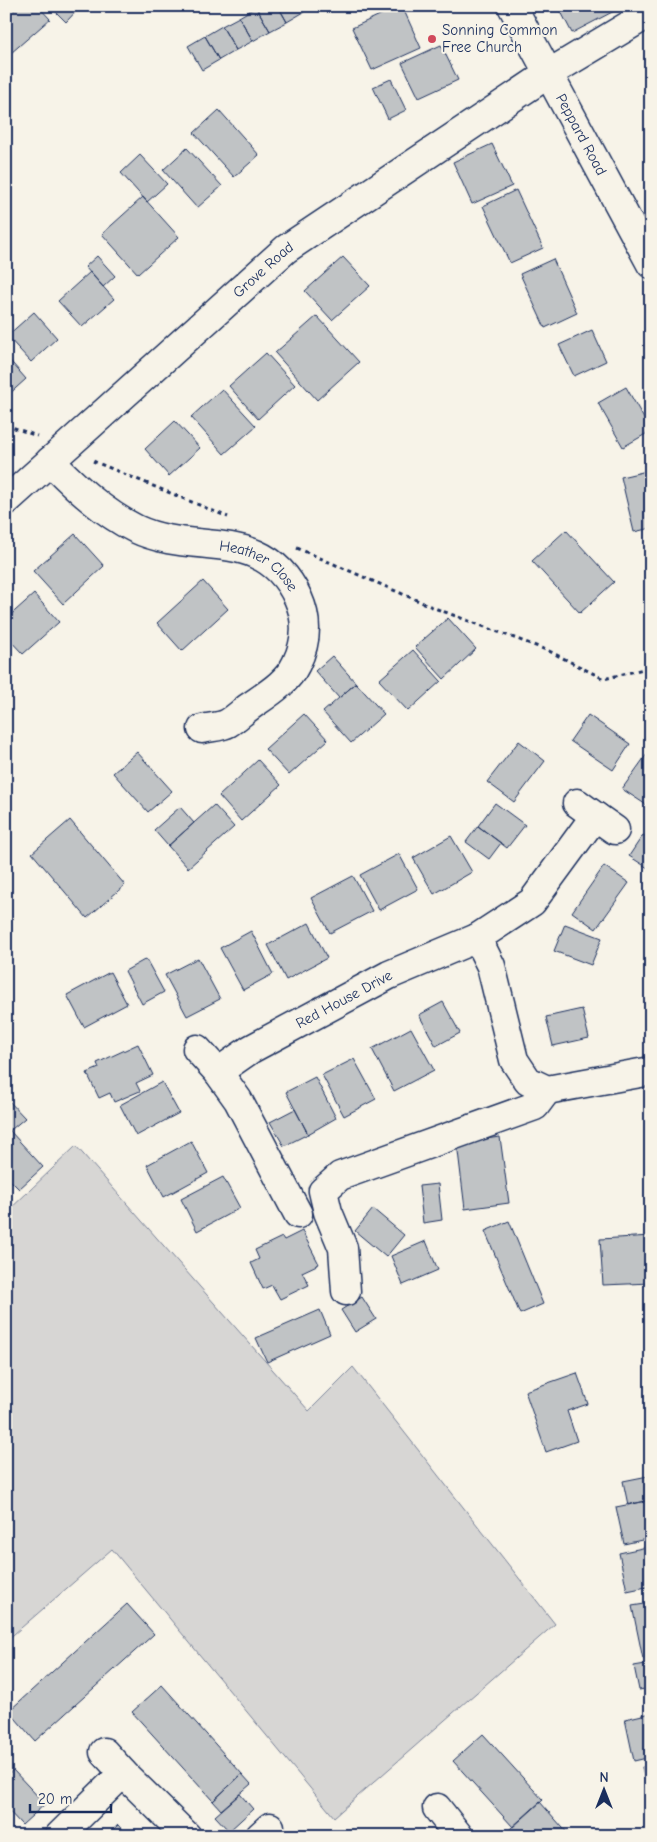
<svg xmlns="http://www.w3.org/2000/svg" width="657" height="1842" font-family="'Comic Neue',sans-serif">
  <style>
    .green { fill: #d7d6d4; stroke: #798299 }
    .building { fill: #c0c3c5; stroke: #1b2f5e }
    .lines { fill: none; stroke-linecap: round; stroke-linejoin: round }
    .minor-casing { stroke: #1b2f5e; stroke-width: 31 }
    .major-casing { stroke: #1b2f5e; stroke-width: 31 }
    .path { stroke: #1b2f5e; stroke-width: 3; stroke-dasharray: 4 4; stroke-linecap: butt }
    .minor { stroke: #f7f3e8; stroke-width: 28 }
    .major { stroke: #f7f3e8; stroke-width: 28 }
    .poi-dot { fill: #d1495b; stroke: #f7f3e8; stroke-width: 2 }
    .labels { text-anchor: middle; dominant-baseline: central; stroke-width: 4; stroke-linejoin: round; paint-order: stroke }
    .poi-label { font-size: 15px; fill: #1b2f5e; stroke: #f7f3e8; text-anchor: start }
    .street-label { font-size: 15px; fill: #1b2f5e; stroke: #f7f3e8 }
  </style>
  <rect width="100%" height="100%" fill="#f7f3e8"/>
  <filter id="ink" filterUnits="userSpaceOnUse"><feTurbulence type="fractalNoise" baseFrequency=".02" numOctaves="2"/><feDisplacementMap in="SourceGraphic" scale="10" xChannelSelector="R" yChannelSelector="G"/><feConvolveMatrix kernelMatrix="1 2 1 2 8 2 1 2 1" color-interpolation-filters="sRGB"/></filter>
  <g filter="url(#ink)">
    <path class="green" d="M 76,1146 L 309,1411 L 353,1367 L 555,1624 L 334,1817 L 112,1549 L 6,1641 L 6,1213 Z"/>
    <path class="building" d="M 18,6 L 38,6 L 50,19 L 11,53 L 6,47 L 6,17 Z
      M 50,6 L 81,6 L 66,22 Z
      M 258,6 L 278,6 L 287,22 L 270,31 L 256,7 Z
      M 278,6 L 301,6 L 304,12 L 287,22 Z
      M 399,6 L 402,6 L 421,48 L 372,70 L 352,28 Z
      M 558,6 L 617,6 L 618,9 L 572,33 Z
      M 256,7 L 270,31 L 253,41 L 239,17 Z
      M 239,17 L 253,41 L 236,50 L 222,26 Z
      M 222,26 L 236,50 L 219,60 L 205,36 Z
      M 205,36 L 219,60 L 202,70 L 188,46 Z
      M 441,45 L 458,80 L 419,98 L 402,63 Z
      M 391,79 L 406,110 L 388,119 L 373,87 Z
      M 219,110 L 259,155 L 234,177 L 194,133 Z
      M 492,144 L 512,186 L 472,204 L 453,162 Z
      M 187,148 L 222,186 L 197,208 L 163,170 Z
      M 140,155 L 167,184 L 147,202 L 121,173 Z
      M 516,190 L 543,248 L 510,263 L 483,206 Z
      M 143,197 L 179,237 L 138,274 L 102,234 Z
      M 97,256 L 115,276 L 103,287 L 85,267 Z
      M 343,257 L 370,286 L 332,320 L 305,291 Z
      M 553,259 L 577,313 L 545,328 L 520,274 Z
      M 90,272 L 114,299 L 82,327 L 58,301 Z
      M 34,312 L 57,338 L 31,362 L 7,336 Z
      M 317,316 L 359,362 L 317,400 L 275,353 Z
      M 592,330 L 606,361 L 574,376 L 559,345 Z
      M 266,353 L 295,385 L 258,419 L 229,386 Z
      M 6,356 L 26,379 L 6,397 Z
      M 626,387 L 651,431 L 623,447 L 598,403 Z
      M 222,389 L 256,426 L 224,454 L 191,417 Z
      M 175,421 L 200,448 L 169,476 L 145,449 Z
      M 651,470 L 651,528 L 634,532 L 621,477 Z
      M 566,530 L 614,582 L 580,613 L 532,561 Z
      M 75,534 L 104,566 L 63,604 L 33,571 Z
      M 203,581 L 228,609 L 182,651 L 157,623 Z
      M 34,594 L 59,622 L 23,654 L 6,636 L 6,619 Z
      M 448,618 L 476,649 L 444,679 L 415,647 Z
      M 413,650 L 441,681 L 408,711 L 379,680 Z
      M 332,656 L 356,683 L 339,698 L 315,671 Z
      M 356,683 L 384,714 L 351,743 L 323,712 Z
      M 304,714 L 328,740 L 289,775 L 265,749 Z
      M 588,715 L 630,744 L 613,770 L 570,741 Z
      M 519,741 L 545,761 L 514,802 L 487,782 Z
      M 137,752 L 172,791 L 148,812 L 113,773 Z
      M 647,754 L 651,757 L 651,808 L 622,789 Z
      M 258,760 L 281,785 L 241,821 L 219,796 Z
      M 495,803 L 525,825 L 507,848 L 478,826 Z
      M 214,805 L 234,827 L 188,868 L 168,846 Z
      M 180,807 L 194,823 L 168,846 L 154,830 Z
      M 70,820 L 125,885 L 87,918 L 32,853 Z
      M 478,826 L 501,843 L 489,859 L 466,842 Z
      M 643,835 L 651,839 L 651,870 L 629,856 Z
      M 451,836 L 472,872 L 434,894 L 413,858 Z
      M 399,854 L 418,889 L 379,910 L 360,875 Z
      M 604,866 L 629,883 L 596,929 L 572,912 Z
      M 353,876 L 372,911 L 330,933 L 311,898 Z
      M 309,923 L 327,958 L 286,980 L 268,945 Z
      M 565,924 L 602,938 L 591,965 L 554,951 Z
      M 251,931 L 273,974 L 243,990 L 220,948 Z
      M 198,958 L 220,999 L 187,1016 L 165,975 Z
      M 146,959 L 164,992 L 142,1004 L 125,971 Z
      M 110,972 L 127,1004 L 84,1027 L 67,995 Z
      M 443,1002 L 460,1033 L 436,1046 L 419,1015 Z
      M 582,1009 L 589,1038 L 553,1046 L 546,1017 Z
      M 411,1028 L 434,1070 L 394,1091 L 372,1049 Z
      M 138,1044 L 153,1075 L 136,1083 L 140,1091 L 114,1102 L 110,1093 L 99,1098 L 87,1073 L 99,1068 L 97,1063 Z
      M 354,1059 L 376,1099 L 344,1116 L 322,1075 Z
      M 315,1077 L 336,1118 L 308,1134 L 286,1092 Z
      M 162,1082 L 179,1113 L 136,1136 L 120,1105 Z
      M 8,1100 L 25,1118 L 6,1134 L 6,1101 Z
      M 295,1109 L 308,1134 L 284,1146 L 270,1122 Z
      M 10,1131 L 43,1167 L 19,1189 L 6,1176 L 6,1134 Z
      M 500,1137 L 509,1203 L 465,1209 L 457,1143 Z
      M 191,1141 L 208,1173 L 164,1197 L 147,1165 Z
      M 223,1177 L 240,1208 L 197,1231 L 181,1199 Z
      M 438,1184 L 442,1220 L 423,1223 L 419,1186 Z
      M 373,1209 L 404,1235 L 386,1257 L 355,1231 Z
      M 509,1221 L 543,1304 L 520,1314 L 485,1231 Z
      M 302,1231 L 319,1264 L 302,1272 L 309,1285 L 280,1299 L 272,1285 L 263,1289 L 251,1263 L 259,1259 L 255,1250 L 282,1237 L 284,1240 Z
      M 651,1236 L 651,1283 L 603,1285 L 600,1239 Z
      M 426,1241 L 438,1270 L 403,1285 L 391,1256 Z
      M 362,1297 L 376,1319 L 355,1332 L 341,1310 Z
      M 320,1310 L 330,1334 L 267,1362 L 256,1338 Z
      M 577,1373 L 588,1404 L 567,1411 L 577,1441 L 546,1452 L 525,1391 Z
      M 648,1476 L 651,1500 L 628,1505 L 623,1481 Z
      M 651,1500 L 651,1538 L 624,1544 L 616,1507 Z
      M 647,1547 L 651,1567 L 651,1586 L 627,1591 L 619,1553 Z
      M 651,1603 L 651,1657 L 643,1659 L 632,1606 Z
      M 127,1604 L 154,1634 L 35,1741 L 9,1711 Z
      M 651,1663 L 651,1688 L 639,1690 L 634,1666 Z
      M 162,1685 L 242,1774 L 213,1801 L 132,1712 Z
      M 651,1713 L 651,1757 L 634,1761 L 625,1719 Z
      M 483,1734 L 543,1800 L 513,1827 L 453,1761 Z
      M 651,1765 L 651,1802 L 649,1802 L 642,1767 Z
      M 13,1770 L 45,1804 L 22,1825 L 6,1808 L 6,1776 Z
      M 242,1774 L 251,1784 L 221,1810 L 213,1801 Z
      M 240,1794 L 253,1809 L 229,1831 L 215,1816 Z
      M 540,1802 L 570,1836 L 515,1836 L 510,1829 Z
      M 118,1825 L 128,1836 L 106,1836 Z"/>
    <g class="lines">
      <defs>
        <g id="minor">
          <path id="s1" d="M 50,461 C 76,487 102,512 136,529 C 195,557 264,524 298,598 C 308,620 307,642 296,664 C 287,683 266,695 249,707 C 242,712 235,719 228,723 C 221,727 210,727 202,729"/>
          <path id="s2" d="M 6,501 L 286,249 L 548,74 L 638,20 L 636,6"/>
          <path d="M 595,816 L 615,830"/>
          <path d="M 477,938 L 532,902 L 595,816 L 577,803"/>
          <path d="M 197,1049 L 218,1072"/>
          <path id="s3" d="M 298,1214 L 238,1100 L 218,1072 L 251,1049 L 389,975 L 477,938 L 491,966 L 514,1060 L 528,1081 L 547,1090 L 651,1071"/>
          <path d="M 346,1291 L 343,1248 L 328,1212 L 323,1191 L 340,1176 L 535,1106 L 547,1090"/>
          <path d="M 123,1773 L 187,1836"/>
          <path d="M 437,1808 L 459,1836"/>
          <path d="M 59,1836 L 123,1773 L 104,1752"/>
          <path d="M 260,1836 L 270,1827"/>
        </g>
        <g id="major">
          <path id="s4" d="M 512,6 L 651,264"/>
        </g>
      </defs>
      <use href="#minor" class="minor-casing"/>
      <use href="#major" class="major-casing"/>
      <path class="path" d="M 6,425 L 37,436
        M 93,461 L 228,517
        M 297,548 L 437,609 L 549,651 L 604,679 L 651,667"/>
      <use href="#minor" class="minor"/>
      <use href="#major" class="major"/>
    </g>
  </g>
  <circle class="poi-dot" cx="432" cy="39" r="5"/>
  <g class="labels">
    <g class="poi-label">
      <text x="442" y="30">Sonning Common<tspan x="442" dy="17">Free Church</tspan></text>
    </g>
    <g class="street-label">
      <text stroke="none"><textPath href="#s4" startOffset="146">Peppard Road</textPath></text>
      <text stroke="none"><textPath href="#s2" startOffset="346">Grove Road</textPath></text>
      <text stroke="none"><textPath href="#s1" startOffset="241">Heather Close</textPath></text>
      <text stroke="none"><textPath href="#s3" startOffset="309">Red House Drive</textPath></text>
    </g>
  </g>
  <rect width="657" height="1842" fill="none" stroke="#f7f3e8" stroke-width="25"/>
  <rect x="12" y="12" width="632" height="1817" fill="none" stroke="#1b2f5e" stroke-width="2" filter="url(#ink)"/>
  <g transform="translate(604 1790)" stroke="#f7f3e8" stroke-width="4" paint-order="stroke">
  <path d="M0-4L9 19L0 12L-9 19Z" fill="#1b2f5e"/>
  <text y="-8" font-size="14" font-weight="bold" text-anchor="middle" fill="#1b2f5e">N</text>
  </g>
  <path d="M30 1804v8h81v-8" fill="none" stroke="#1b2f5e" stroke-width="2.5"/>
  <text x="38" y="1804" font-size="15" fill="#1b2f5e" stroke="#f7f3e8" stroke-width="4" paint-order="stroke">20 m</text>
</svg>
